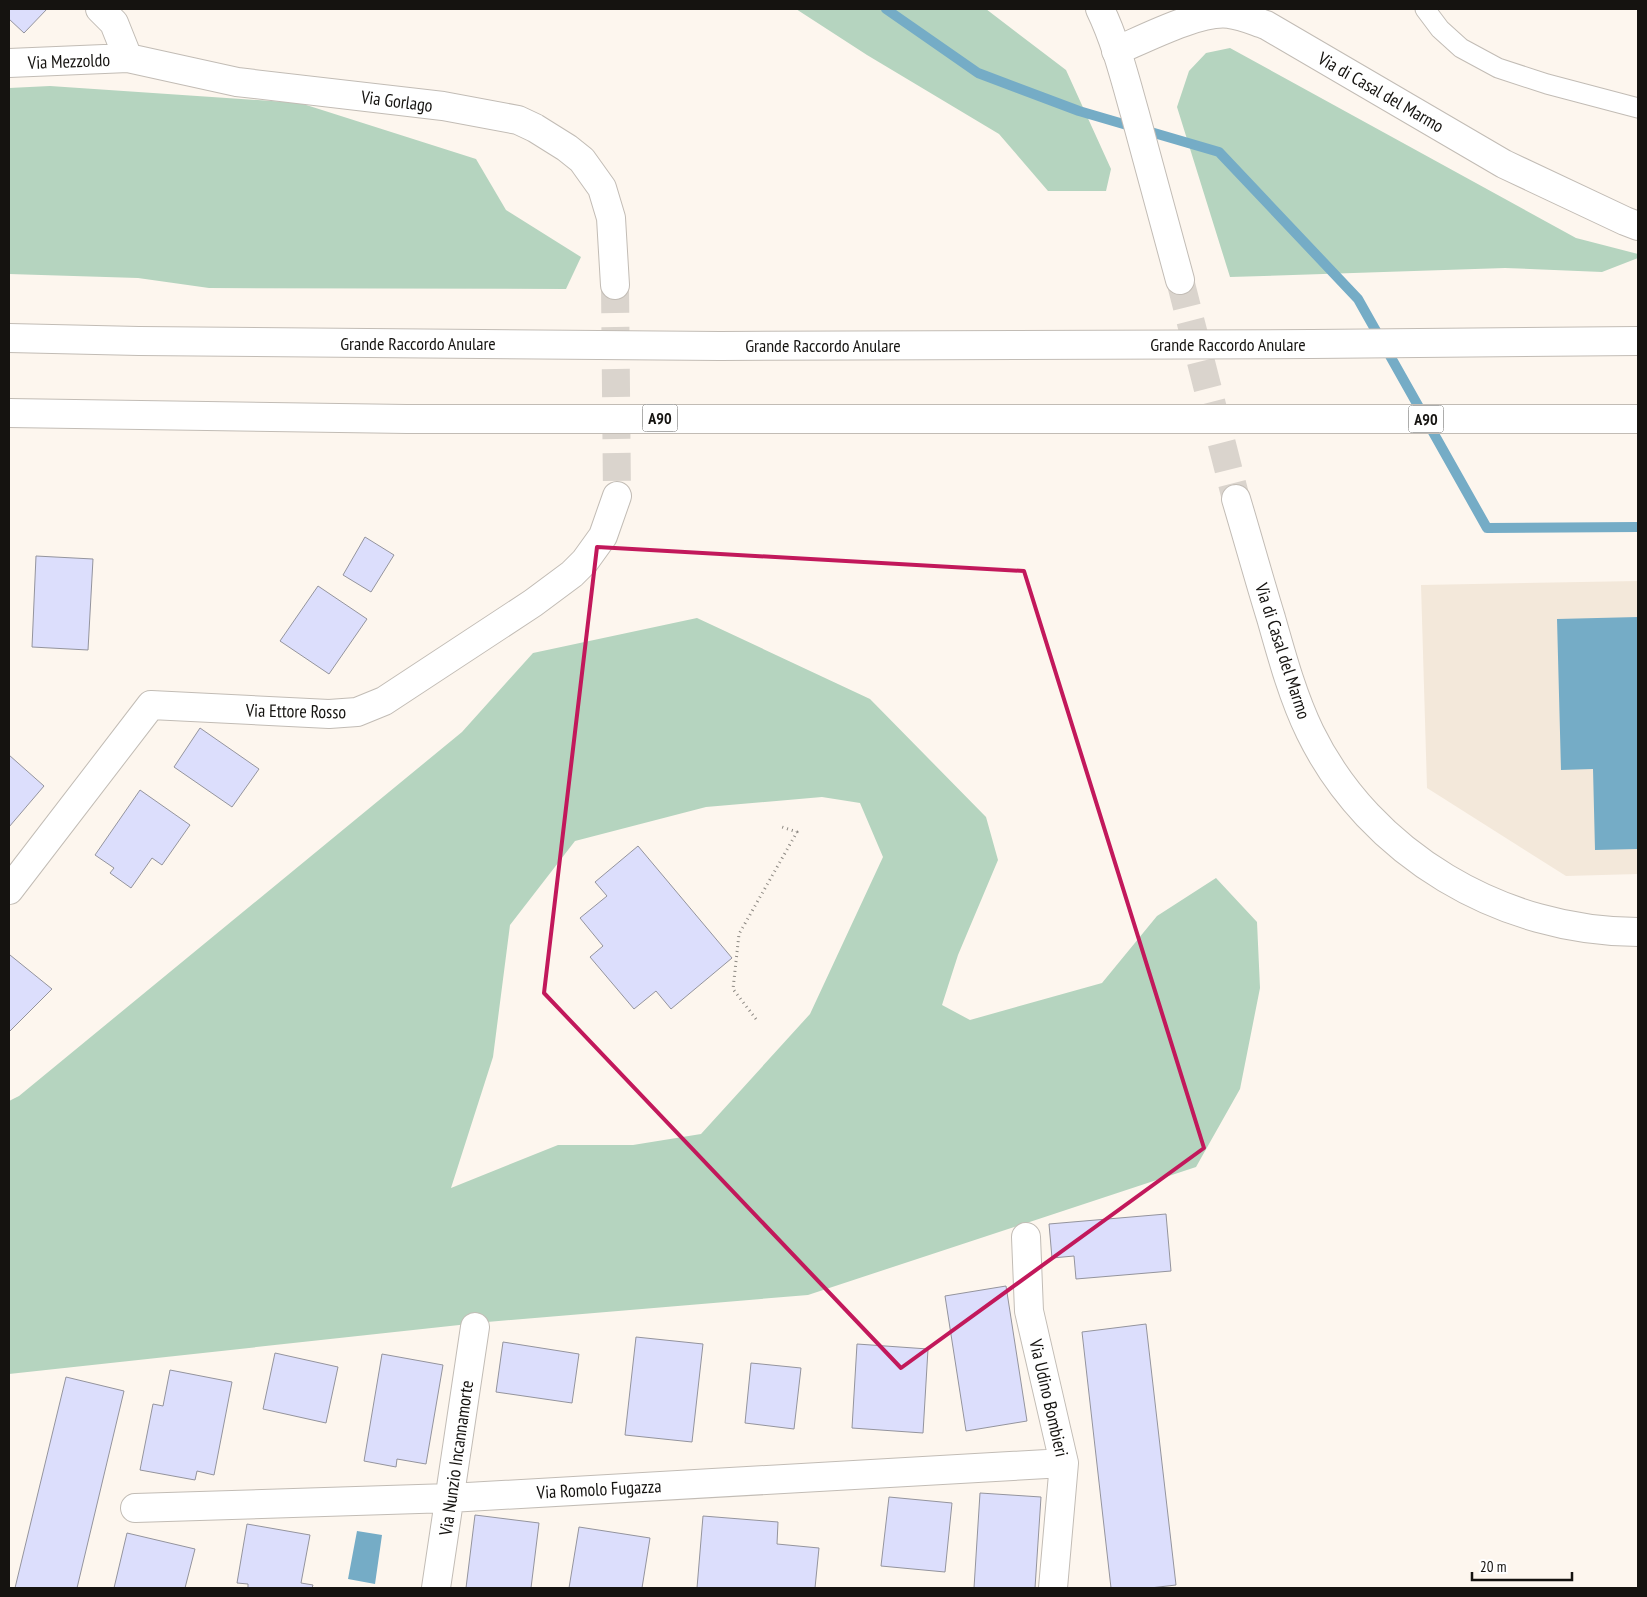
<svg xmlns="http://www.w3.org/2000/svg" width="1647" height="1597" font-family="'PT Sans Narrow',sans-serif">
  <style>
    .built { fill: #f3e8da }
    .green { fill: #b5d4bf; fill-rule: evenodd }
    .water { fill: #75acc6 }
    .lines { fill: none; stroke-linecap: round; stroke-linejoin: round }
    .stream { stroke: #75acc6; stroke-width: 10 }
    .building { fill: #dcdefc; stroke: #94949d }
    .street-tunnel { stroke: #dad4cd; stroke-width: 28; stroke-dasharray: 28 14; stroke-linecap: butt }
    .secondary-tunnel { stroke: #dad4cd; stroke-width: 28; stroke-dasharray: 28 14; stroke-linecap: butt }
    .lane-casing { stroke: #c2bcb5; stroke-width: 21 }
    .street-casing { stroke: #c2bcb5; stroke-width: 30 }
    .secondary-casing { stroke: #c2bcb5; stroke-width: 30 }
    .highway-casing { stroke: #c2bcb5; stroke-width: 30 }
    .path { stroke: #8c8882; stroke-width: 3; stroke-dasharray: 1 4; stroke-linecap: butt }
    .lane { stroke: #fff; stroke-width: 19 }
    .street { stroke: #fff; stroke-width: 28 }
    .secondary { stroke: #fff; stroke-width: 28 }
    .highway { stroke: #fff; stroke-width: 28 }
    .marked { fill: none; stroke: #c2185b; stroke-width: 4; stroke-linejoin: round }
    .labels { text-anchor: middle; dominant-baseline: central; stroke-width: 4.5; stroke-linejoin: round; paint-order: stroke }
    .shield { fill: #fff; stroke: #5b5a58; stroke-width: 1 }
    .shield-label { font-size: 16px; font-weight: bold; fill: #151310 }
    .street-label { font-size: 18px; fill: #151310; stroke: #fff }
  </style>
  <rect width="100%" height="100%" fill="#fdf6ee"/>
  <path class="built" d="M 1638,581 L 1638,874 L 1566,876 L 1427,788 L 1421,585 Z"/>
  <path class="green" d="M 796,9 L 986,9 L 1066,70 L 1111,169 L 1106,191 L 1048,191 L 999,134 L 867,55 Z
    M 1230,48 L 1576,238 L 1638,254 L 1638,258 L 1602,272 L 1505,268 L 1230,277 L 1177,107 L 1189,71 L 1206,53 Z
    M 50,86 L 300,103 L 476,159 L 506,210 L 581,257 L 566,289 L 209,288 L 138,278 L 9,274 L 9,88 Z
    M 697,618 L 870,699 L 986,817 L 998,860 L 958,955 L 942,1005 L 970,1020 L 1102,983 L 1157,916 L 1216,878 L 1257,922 L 1260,988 L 1240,1089 L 1196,1167 L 808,1295 L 487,1322 L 9,1374 L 9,1101 L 19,1096 L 462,732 L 533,653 ZM 822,797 L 860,803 L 883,857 L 810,1014 L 701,1134 L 633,1145 L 558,1145 L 451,1188 L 493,1057 L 510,925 L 575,841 L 706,807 Z"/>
  <path class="water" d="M 1638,617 L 1638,849 L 1595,850 L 1593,769 L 1561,770 L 1557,619 Z
    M 357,1531 L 382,1535 L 375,1584 L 348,1579 Z"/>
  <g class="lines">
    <path class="stream" d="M 886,9 L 978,73 L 1079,111 L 1219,152 L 1358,299 L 1487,528 L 1638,527"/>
  </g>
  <path class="building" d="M 9,9 L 47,9 L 24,33 L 9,19 Z
    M 365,537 L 394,555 L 371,592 L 343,575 Z
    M 36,556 L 93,559 L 88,650 L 32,647 Z
    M 318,586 L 367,619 L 329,674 L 280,641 Z
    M 200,728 L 259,769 L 232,807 L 174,767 Z
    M 9,755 L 44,786 L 9,827 Z
    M 140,790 L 190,825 L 162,865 L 152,858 L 131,888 L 110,873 L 114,868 L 95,855 Z
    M 638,846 L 732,958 L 671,1009 L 656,991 L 634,1009 L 590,957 L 603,946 L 580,918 L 607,896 L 595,882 Z
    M 10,955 L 52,989 L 9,1032 L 9,956 Z
    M 1166,1214 L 1171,1271 L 1076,1279 L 1074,1256 L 1052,1258 L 1049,1224 Z
    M 1006,1286 L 1027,1421 L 966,1431 L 945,1296 Z
    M 1146,1324 L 1176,1585 L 1150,1588 L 1111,1588 L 1082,1332 Z
    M 636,1337 L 703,1344 L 692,1442 L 625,1435 Z
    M 503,1342 L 579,1354 L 572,1403 L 496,1392 Z
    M 857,1344 L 928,1349 L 923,1433 L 852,1428 Z
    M 275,1353 L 338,1367 L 326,1423 L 263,1409 Z
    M 382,1354 L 443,1365 L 426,1464 L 397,1459 L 396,1467 L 364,1461 Z
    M 751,1363 L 801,1368 L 794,1429 L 745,1423 Z
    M 170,1370 L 232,1382 L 214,1475 L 197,1471 L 195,1480 L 140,1470 L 153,1404 L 163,1406 Z
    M 66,1377 L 124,1391 L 77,1588 L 15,1588 Z
    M 980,1493 L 1041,1497 L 1035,1588 L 974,1588 Z
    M 889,1497 L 952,1503 L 945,1572 L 881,1566 Z
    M 475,1515 L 539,1523 L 531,1588 L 466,1588 Z
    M 703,1516 L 778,1522 L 777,1544 L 819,1548 L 815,1588 L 697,1588 Z
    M 247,1524 L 310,1535 L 301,1583 L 313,1585 L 312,1588 L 248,1588 L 248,1584 L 237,1583 Z
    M 579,1527 L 650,1538 L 642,1588 L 569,1588 Z
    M 127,1533 L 195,1549 L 185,1588 L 114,1588 Z"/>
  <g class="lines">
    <path class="street-tunnel" d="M 615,285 L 617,496"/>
    <path class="secondary-tunnel" d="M 1180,280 L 1236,499"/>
    <defs>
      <path id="lane" d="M 1425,9 L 1440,29 L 1461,48 L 1498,68 L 1547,84 L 1638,108"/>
      <path id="street" d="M 100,9 L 114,23 L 128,58 L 237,82 L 443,106 L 518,120 L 535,128 L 567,148 L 582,160 L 602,188 L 611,218 L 615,285
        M 1116,51 C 1144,39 1200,10 1229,14 C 1241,15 1254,21 1266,25 L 1504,164 L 1625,221 L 1638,226
        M 9,63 L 128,58
        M 9,890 L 151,705 L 329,714 L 357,712 L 384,701 L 533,603 L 572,574 L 585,561 L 603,536 L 617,496
        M 1026,1237 L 1029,1311 L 1064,1463 L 1053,1588
        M 135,1508 L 450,1498 L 1064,1463
        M 436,1588 L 475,1327"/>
      <path id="secondary" d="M 1100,9 C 1116,42 1125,79 1135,114 C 1150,169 1165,224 1180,280
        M 1236,499 C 1248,539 1259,579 1271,618 C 1282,657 1293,697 1310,732 C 1370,855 1503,932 1638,932"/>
      <path id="highway" d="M 9,338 L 139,341 L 720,346 L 1312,344 L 1638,341
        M 9,413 L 407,419 L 1638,419"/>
    </defs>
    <use href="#lane" class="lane-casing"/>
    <use href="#street" class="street-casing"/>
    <use href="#secondary" class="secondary-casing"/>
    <use href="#highway" class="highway-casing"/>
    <path class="path" d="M 756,1019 L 733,989 L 739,934 L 797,832 L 782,827"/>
    <use href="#lane" class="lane"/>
    <use href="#street" class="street"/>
    <use href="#secondary" class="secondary"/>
    <use href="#highway" class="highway"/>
  </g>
  <path class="marked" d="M 597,547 L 1024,571 L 1204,1148 L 901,1368 L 544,993 Z"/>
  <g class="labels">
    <g class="shield">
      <rect x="642.5" y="404.5" width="35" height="27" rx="4"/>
      <rect x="1408.5" y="405.5" width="35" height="27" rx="4"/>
    </g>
    <g class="shield-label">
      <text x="660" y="418">A90</text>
      <text x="1426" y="419">A90</text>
    </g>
    <g class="street-label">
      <text transform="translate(69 61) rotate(-2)">Via Mezzoldo</text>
      <text transform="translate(1381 92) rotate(30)">Via di Casal del Marmo</text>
      <text transform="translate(397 101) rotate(7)">Via Gorlago</text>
      <text x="418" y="343">Grande Raccordo Anulare</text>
      <text x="1228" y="344">Grande Raccordo Anulare</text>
      <text x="823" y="345">Grande Raccordo Anulare</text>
      <text transform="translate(1283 651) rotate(72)">Via di Casal del Marmo</text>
      <text transform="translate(296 711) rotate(1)">Via Ettore Rosso</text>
      <text transform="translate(1049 1398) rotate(77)">Via Udino Bombieri</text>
      <text transform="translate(456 1458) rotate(-82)">Via Nunzio Incannamorte</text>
      <text transform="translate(599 1489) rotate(-3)">Via Romolo Fugazza</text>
    </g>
  </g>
  <rect width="1647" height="1597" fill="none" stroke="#151310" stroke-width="20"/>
  <path d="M1472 1572v8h100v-8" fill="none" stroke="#151310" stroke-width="2.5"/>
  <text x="1480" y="1572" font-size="15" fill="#151310" stroke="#ffffff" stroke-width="4" paint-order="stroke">20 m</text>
</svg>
